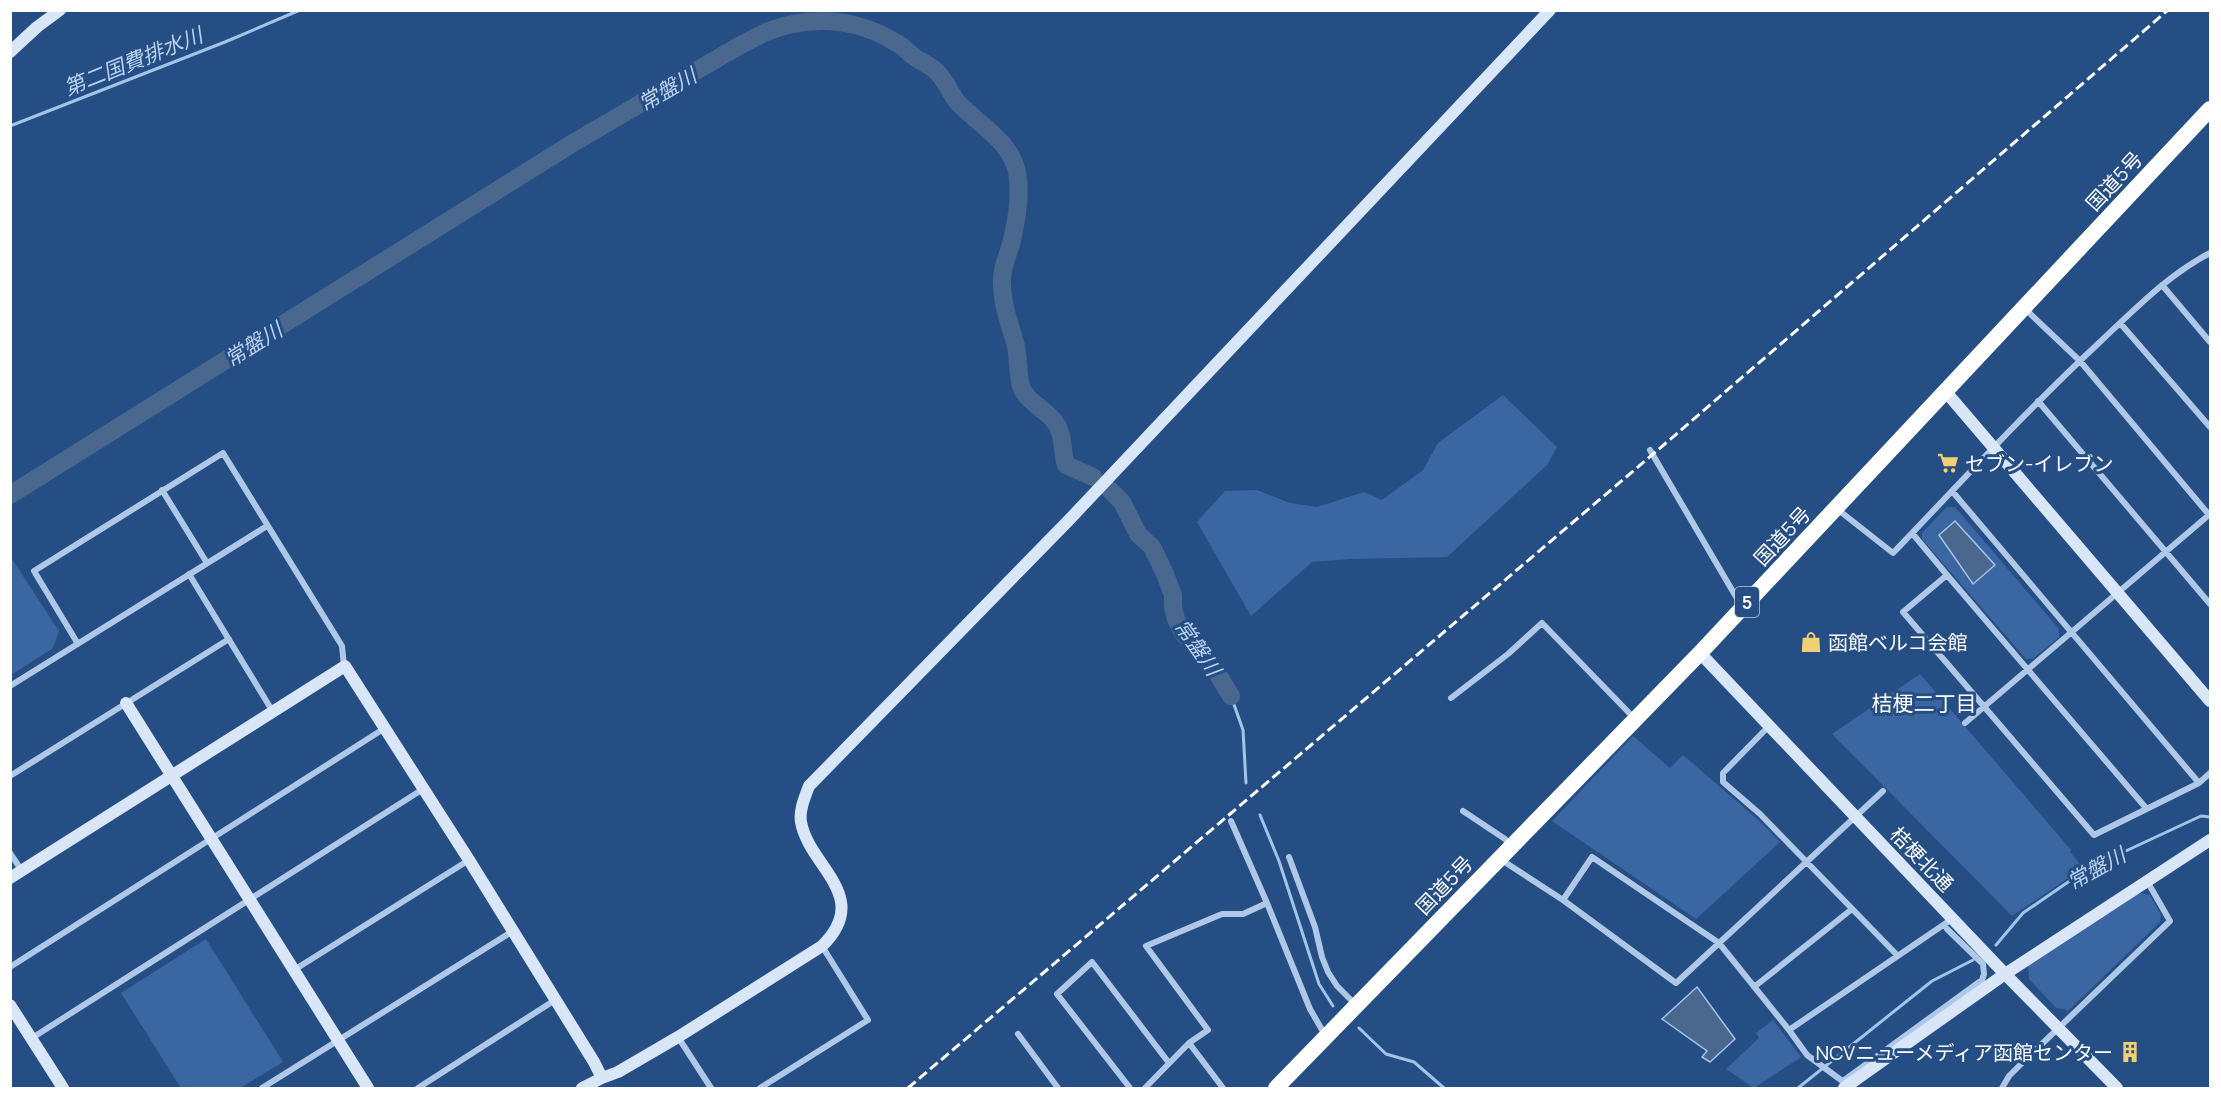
<svg xmlns="http://www.w3.org/2000/svg" width="2221" height="1099" font-family="Manrope,'Noto Sans JP',sans-serif">
  <style>
    .green { fill: #3a67a2 }
    .water { fill: #4a678e; stroke: #a4c3e9; stroke-width: 1.5 }
    .lines { fill: none; stroke-linecap: round; stroke-linejoin: round }
    .stream { stroke: #a4c3e9; stroke-width: 3 }
    .river { stroke: #4a678e; stroke-width: 18 }
    .street { stroke: #afc8e8; stroke-width: 6 }
    .secondary { stroke: #d9e6f7; stroke-width: 12 }
    .highway { stroke: #fff; stroke-width: 16 }
    .rail { stroke: #fff; stroke-width: 3; stroke-dasharray: 10 4.5; stroke-linecap: butt }
    .labels { text-anchor: middle; dominant-baseline: central; stroke-width: 6; stroke-linejoin: round; paint-order: stroke }
    .shield { fill: #254e85; stroke: #becada; stroke-width: 1.5 }
    .shield-label { font-size: 18px; font-weight: bold; fill: #fff }
    .street-label { font-size: 20px; fill: #fff; stroke: #254e85 }
    .poi-label { font-size: 20px; fill: #fff; stroke: #254e85; text-anchor: start }
    .water-label { font-size: 21px; font-style: italic; fill: #bbd2ef; stroke: #254e85 }
    .neighbourhood-label { font-size: 21px; fill: #fff; stroke: #254e85 }
  </style>
  <rect width="100%" height="100%" fill="#254e85"/>
  <path class="green" d="M 1503,395 L 1557,447 L 1547,465 L 1447,557 L 1350,559 L 1312,562 L 1251,616 L 1197,522 L 1225,491 L 1257,490 L 1290,503 L 1317,507 L 1364,492 L 1382,500 L 1423,470 L 1438,443 Z
    M 1947,507 L 1955,507 L 2059,629 L 2059,637 L 2033,659 L 2026,659 L 1922,539 L 1922,533 Z
    M 10,556 L 59,631 L 53,648 L 11,675 Z
    M 1920,674 L 2071,850 L 2070,852 L 2083,868 L 2012,916 L 1832,734 Z
    M 1633,736 L 1670,768 L 1683,755 L 1756,818 L 1780,842 L 1696,919 L 1552,821 Z
    M 2140,893 L 2150,895 L 2161,915 L 2160,922 L 2067,1012 L 2065,1009 L 2056,1008 L 2029,979 L 2028,965 Z
    M 206,939 L 283,1062 L 240,1088 L 181,1088 L 121,993 Z
    M 1773,1020 L 1801,1057 L 1754,1088 L 1726,1069 L 1759,1038 L 1756,1033 Z"/>
  <path class="water" d="M 1955,521 L 1995,565 L 1973,584 L 1939,535 Z
    M 1697,987 L 1735,1039 L 1710,1062 L 1702,1057 L 1707,1051 L 1662,1019 Z"/>
  <g class="lines">
    <path class="stream" d="M 10,126 L 225,42 L 300,10
      M 1231,696 L 1243,730 L 1246,783
      M 1260,815 L 1279,861 L 1319,984 L 1333,1006
      M 1996,945 L 2023,913 L 2087,869 L 2201,816 L 2210,817
      M 1359,1028 L 1386,1054 L 1414,1062 L 1444,1088
      M 1798,1088 L 1932,981 L 1973,960"/>
    <path class="river" d="M 1110,490 L 1122,502 L 1138,534 L 1152,547 L 1165,574 L 1173,595 L 1173,607 L 1176,619 L 1183,633 L 1214,668 L 1231,696
      M 10,495 L 573,143 L 737,47 L 764,33 C 808,15 854,17 895,42 C 902,45 907,51 913,56 C 920,61 929,65 936,71 C 946,80 950,94 959,104 C 980,125 1011,142 1017,172 C 1021,193 1017,219 1012,240 C 1009,254 1002,265 1002,279 C 1001,303 1010,324 1016,346 C 1018,358 1018,370 1020,382 C 1023,401 1045,408 1055,422 C 1065,436 1061,450 1066,465 L 1093,477"/>
    <path class="street" d="M 2162,285 L 2210,342
      M 2024,308 L 2080,361 L 2210,516
      M 2120,323 L 2210,427
      M 2038,401 L 2210,604
      M 1650,450 L 1742,607
      M 162,490 L 207,563
      M 1952,491 L 2199,783
      M 1837,509 L 1893,553 C 1962,481 2028,409 2101,341 C 2134,310 2169,274 2210,253
      M 1912,533 L 1947,575 L 1903,612 L 2094,835 L 2199,783 L 2210,773
      M 189,574 L 273,712
      M 1947,575 L 2146,808
      M 78,644 L 34,571 L 223,453 L 342,646 L 344,666
      M 10,686 L 267,526
      M 1451,698 L 1508,654 L 1542,623 L 1634,718
      M 1965,723 L 2210,514
      M 1769,726 L 1723,773 L 1723,782 L 1760,814 L 1897,955
      M 10,776 L 229,639
      M 1463,811 L 1505,839 L 1511,846
      M 1231,821 L 1267,903 L 1310,1009 L 1325,1035
      M 10,853 L 22,871
      M 1289,857 L 1315,927 L 1322,957 L 1328,972 L 1337,986 L 1356,1005
      M 1500,859 L 1563,900 L 1676,983 L 1883,791
      M 1563,900 L 1592,857 L 1719,943 L 1789,1030 L 1952,919
      M 10,967 L 385,728
      M 294,970 L 469,860
      M 1754,987 L 1852,909
      M 1789,1030 L 1807,1055 L 1845,1083
      M 1018,1034 L 1058,1088
      M 678,1037 L 711,1088
      M 32,1038 L 423,789
      M 1189,1043 L 1223,1088
      M 1843,1081 L 1982,980 L 1984,974 L 1983,964 L 1947,929
      M 262,1088 L 513,931
      M 418,1088 L 555,1000
      M 760,1088 L 868,1020 L 822,946
      M 1130,1088 L 1057,994 L 1092,962 L 1169,1063
      M 1145,1088 L 1189,1043 L 1208,1030 L 1146,946 L 1222,914 L 1243,914 L 1267,903
      M 2002,1088 L 2009,1076 L 2020,1065 L 2170,921 L 2147,881"/>
    <path class="secondary" d="M 10,52 L 37,27 L 60,10
      M 1946,392 L 2210,701
      M 1700,653 L 2005,974 L 2117,1088
      M 126,703 L 368,1088
      M 10,878 L 345,666 L 469,860 L 594,1062 L 602,1078
      M 10,1005 L 63,1088
      M 582,1088 L 602,1078 L 618,1072 L 678,1037 L 822,946 C 873,896 809,867 801,822 C 799,810 805,797 809,786 L 1068,521 L 1550,10
      M 1844,1088 L 2005,974 L 2210,840"/>
    <path class="highway" d="M 1276,1088 L 1700,653 L 2210,109"/>
    <path class="rail" d="M 908,1088 L 1652,455 L 2168,10"/>
  </g>
  <defs>
    <symbol id="supermarket-bare" viewBox="-9 -9 18 18"><path d="M-6-5.5h2.5l.6 2H6L4.5 2H-2.5L-4.4-4H-6ZM-1.5 3.2a1.3 1.3 0 1 0 .1 0ZM3 3.2a1.3 1.3 0 1 0 .1 0Z" fill="#f1cf74" stroke="#254e85" stroke-width="2.5" paint-order="stroke"/></symbol>
    <symbol id="shop-bare" viewBox="-9 -9 18 18"><path d="M-5-2.5h2.3a2.7 3.5 0 0 1 5.4 0H5L5.5 6h-11ZM-1.5-2.5h3a1.5 2.3 0 0 0-3 0Z" fill="#f1cf74" stroke="#254e85" stroke-width="2.5" paint-order="stroke"/></symbol>
    <symbol id="building-bare" viewBox="-9 -9 18 18"><path d="M-4-6H4V6H1V3H-1V6H-4ZM-2.5-4.3h1.7v1.8h-1.7ZM.8-4.3h1.7v1.8H.8ZM-2.5-1h1.7V.8h-1.7ZM.8-1h1.7V.8H.8Z" fill="#f1cf74" stroke="#254e85" stroke-width="2.5" paint-order="stroke"/></symbol>
  </defs>
  <g fill-rule="evenodd">
    <use href="#supermarket-bare" x="1933" y="448" width="30" height="30"/>
    <use href="#shop-bare" x="1796" y="627" width="30" height="30"/>
    <use href="#building-bare" x="2115" y="1037" width="30" height="30"/>
  </g>
  <g class="labels">
    <rect class="shield" x="1735" y="587" width="24" height="30" rx="4.5"/>
    <g class="shield-label">
      <text x="1747" y="602">5</text>
    </g>
    <g class="street-label">
      <text transform="translate(2114 181) rotate(-47)">国道5号</text>
      <text transform="translate(1782 536) rotate(-47)">国道5号</text>
      <text transform="translate(1922 859) rotate(46)">桔梗北通</text>
      <text transform="translate(1444 885) rotate(-46)">国道5号</text>
    </g>
    <g class="poi-label">
      <text x="1965" y="463">セブン-イレブン</text>
      <text x="1828" y="642">函館ベルコ会館</text>
      <text x="2113" y="1052" text-anchor="end">NCVニューメディア函館センター</text>
    </g>
    <g class="water-label">
      <text transform="translate(133 61) rotate(-22)">第二国費排水川</text>
      <text transform="translate(667 89) rotate(-30)">常盤川</text>
      <text transform="translate(253 344) rotate(-32)">常盤川</text>
      <text transform="translate(1198 647) rotate(55)">常盤川</text>
      <text transform="translate(2096 868) rotate(-29)">常盤川</text>
    </g>
    <g class="neighbourhood-label">
      <text x="1924" y="703">桔梗二丁目</text>
    </g>
  </g>
  <rect width="2221" height="1099" fill="none" stroke="#ffffff" stroke-width="24"/>
</svg>
